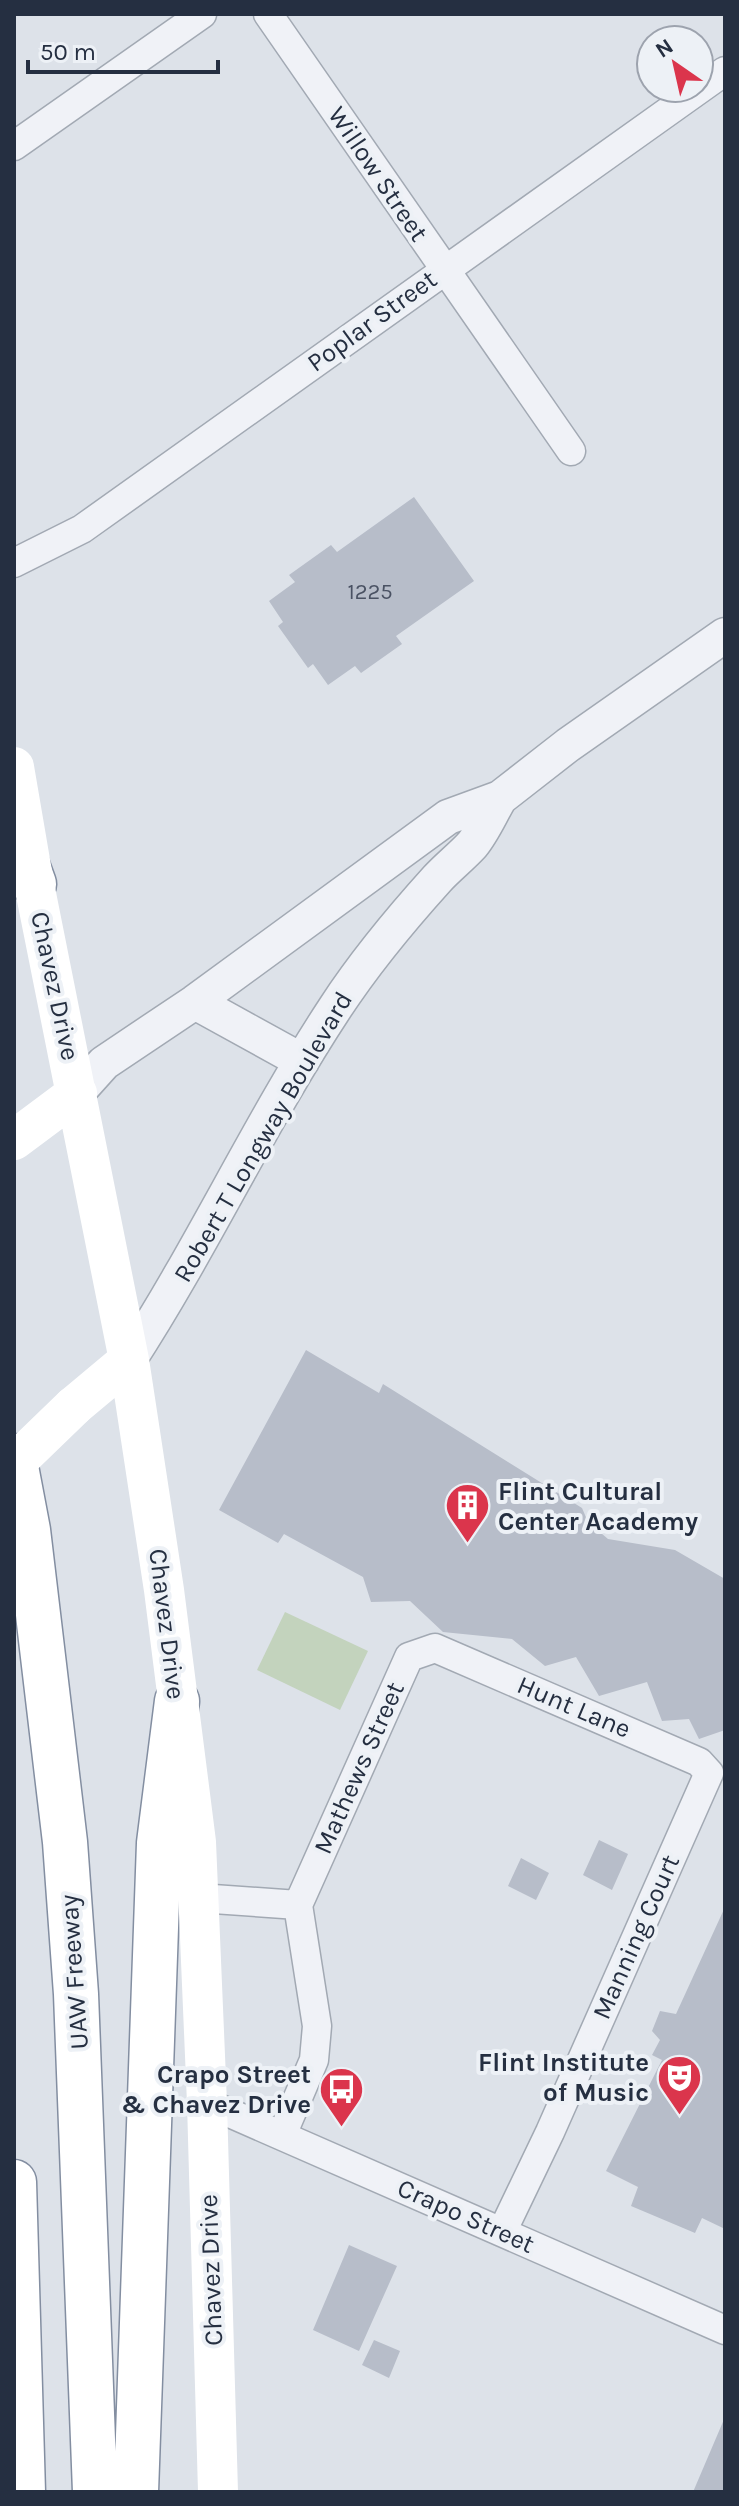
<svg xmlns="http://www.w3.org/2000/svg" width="739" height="2506" font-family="Karla,sans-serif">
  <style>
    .green { fill: #c3d3bd }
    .building { fill: #b7bdc9 }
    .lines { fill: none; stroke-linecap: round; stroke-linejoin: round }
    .minor-casing { stroke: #a2a9b3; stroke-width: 31 }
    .tertiary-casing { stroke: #a2a9b3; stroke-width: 37 }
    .motorway-casing { stroke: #838ea1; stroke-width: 47 }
    .minor { stroke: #f0f2f7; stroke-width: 28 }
    .tertiary { stroke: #f0f2f7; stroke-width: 34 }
    .secondary { stroke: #fff; stroke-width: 40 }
    .motorway { stroke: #fff; stroke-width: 44 }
    .secondary-bridge { stroke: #fff; stroke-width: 40 }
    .labels { text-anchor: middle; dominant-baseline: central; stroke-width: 8; stroke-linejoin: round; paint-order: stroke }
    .number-label { font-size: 22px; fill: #4a5263 }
    .street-label { font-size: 26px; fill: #252f41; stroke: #edf1f6 }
    .poi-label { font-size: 26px; font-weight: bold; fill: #252f41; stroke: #edf1f6; text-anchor: end }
  </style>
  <rect width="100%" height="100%" fill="#dde2e9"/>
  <path class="green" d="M 285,1612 L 368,1651 L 340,1710 L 257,1670 Z"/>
  <path class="building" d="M 414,497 L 474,581 L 396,636 L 402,644 L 361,673 L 355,666 L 328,685 L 313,664 L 308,668 L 278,626 L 283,622 L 269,601 L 295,582 L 289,575 L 331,545 L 337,552 Z
    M 306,1350 L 379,1393 L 383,1384 L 582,1508 L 588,1522 L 608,1539 L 675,1550 L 725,1579 L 725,1730 L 699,1739 L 689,1719 L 662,1721 L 647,1682 L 599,1696 L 576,1657 L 545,1666 L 512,1639 L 443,1632 L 410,1601 L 371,1602 L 363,1577 L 284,1534 L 278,1543 L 219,1510 Z
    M 599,1840 L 628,1854 L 612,1890 L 583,1875 Z
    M 521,1858 L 549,1873 L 536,1900 L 508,1886 Z
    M 725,1907 L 725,2229 L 702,2218 L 695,2233 L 631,2206 L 638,2187 L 606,2171 L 662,2060 L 652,2055 L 660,2040 L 652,2031 L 660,2011 L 676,2014 Z
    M 349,2245 L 397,2266 L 359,2351 L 313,2330 Z
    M 374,2340 L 400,2351 L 389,2378 L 362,2365 Z
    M 725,2417 L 725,2492 L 693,2492 Z"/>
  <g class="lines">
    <defs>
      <path id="minor" d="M 268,14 L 571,451
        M 14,146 L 202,14
        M 14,563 L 82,529 L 725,71
        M 199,1898 L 298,1905
        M 207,2103 L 725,2330
        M 282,2135 L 314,2060 L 317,2026 L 298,1905 L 409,1657 L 435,1648 L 699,1762 L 709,1773 L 550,2132 L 502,2232"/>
      <path id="tertiary" d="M 195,1002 L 302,1061
        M 77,1093 L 104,1063 L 195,1002 L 448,817 L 500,798 L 568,745 L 725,635
        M 129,1360 C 203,1246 260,1122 335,1008 C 365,962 400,920 437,879 C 448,867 461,857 472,845 C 483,832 491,813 500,798"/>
      <path id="motorway" d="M 14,829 L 34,884
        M 14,1456 L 28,1530 L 65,1842 L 76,1994 L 95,2492
        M 14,2182 L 23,2492
        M 136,2492 L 159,1843 L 177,1701"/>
    </defs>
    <use href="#minor" class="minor-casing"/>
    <use href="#tertiary" class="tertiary-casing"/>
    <use href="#motorway" class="motorway-casing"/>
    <use href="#minor" class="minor"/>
    <use href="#tertiary" class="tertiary"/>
    <path class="secondary" d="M 14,767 L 34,884 L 129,1360 L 164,1590 L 196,1842 L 207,2103 L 218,2492
      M 14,1140 L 77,1093
      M 74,1406 L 129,1360"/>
    <use href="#motorway" class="motorway"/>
    <path class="secondary-bridge" d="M 14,1464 L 74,1406"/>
  </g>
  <defs>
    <symbol id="building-pin" viewBox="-11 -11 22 30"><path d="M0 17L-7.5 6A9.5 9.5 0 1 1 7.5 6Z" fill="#db354c" stroke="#edf1f6"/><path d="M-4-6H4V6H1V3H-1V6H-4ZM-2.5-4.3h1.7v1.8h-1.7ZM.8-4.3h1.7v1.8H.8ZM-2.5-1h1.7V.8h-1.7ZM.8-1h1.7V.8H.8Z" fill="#fff"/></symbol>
    <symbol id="theatre-pin" viewBox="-11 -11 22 30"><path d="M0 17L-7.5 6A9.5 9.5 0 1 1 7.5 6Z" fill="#db354c" stroke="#edf1f6"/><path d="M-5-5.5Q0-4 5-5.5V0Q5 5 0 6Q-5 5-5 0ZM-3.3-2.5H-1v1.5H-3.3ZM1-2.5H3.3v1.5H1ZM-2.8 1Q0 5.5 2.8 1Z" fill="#fff"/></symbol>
    <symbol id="bus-pin" viewBox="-11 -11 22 30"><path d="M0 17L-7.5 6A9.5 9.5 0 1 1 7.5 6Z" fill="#db354c" stroke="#edf1f6"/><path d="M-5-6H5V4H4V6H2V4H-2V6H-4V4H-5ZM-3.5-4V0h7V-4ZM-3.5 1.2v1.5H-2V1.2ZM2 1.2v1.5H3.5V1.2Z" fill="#fff"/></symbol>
  </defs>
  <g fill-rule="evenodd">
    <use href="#building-pin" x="442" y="1480" width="51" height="69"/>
    <use href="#theatre-pin" x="654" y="2052" width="51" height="69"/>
    <use href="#bus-pin" x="316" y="2064" width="51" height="69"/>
  </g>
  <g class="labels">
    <g class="number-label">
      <text x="370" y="592">1225</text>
    </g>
    <g class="street-label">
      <text transform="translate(378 174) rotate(56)">Willow Street</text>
      <text transform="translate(372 321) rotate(-36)">Poplar Street</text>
      <text transform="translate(55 986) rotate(78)">Chavez Drive</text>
      <text transform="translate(263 1137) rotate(-60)">Robert T Longway Boulevard</text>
      <text transform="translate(167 1624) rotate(83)">Chavez Drive</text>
      <text transform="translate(574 1707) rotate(23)">Hunt Lane</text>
      <text transform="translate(359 1768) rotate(-66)">Mathews Street</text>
      <text transform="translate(636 1937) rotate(-66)">Manning Court</text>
      <text transform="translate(74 1972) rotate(-94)">UAW Freeway</text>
      <text transform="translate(466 2216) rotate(24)">Crapo Street</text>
      <text transform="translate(211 2270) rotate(-92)">Chavez Drive</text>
    </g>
    <g class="poi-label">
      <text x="498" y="1491" text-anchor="start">Flint Cultural<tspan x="498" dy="30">Center Academy</tspan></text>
      <text x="649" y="2062">Flint Institute<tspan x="649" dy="30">of Music</tspan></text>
      <text x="311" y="2074">Crapo Street<tspan x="311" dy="30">&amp; Chavez Drive</tspan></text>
    </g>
  </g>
  <rect width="739" height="2506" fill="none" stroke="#252f41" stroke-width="32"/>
  <g transform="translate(675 64) rotate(326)"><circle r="38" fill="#edf1f6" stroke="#9da3ae" stroke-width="2"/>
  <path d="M0-6L14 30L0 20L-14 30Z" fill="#db354c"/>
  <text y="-12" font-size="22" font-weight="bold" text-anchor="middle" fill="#252f41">N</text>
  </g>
  <path d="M28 60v12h190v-12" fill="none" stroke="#252f41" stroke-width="4"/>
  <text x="40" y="60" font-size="24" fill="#252f41" stroke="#edf1f6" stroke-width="6" paint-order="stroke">50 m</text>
</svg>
